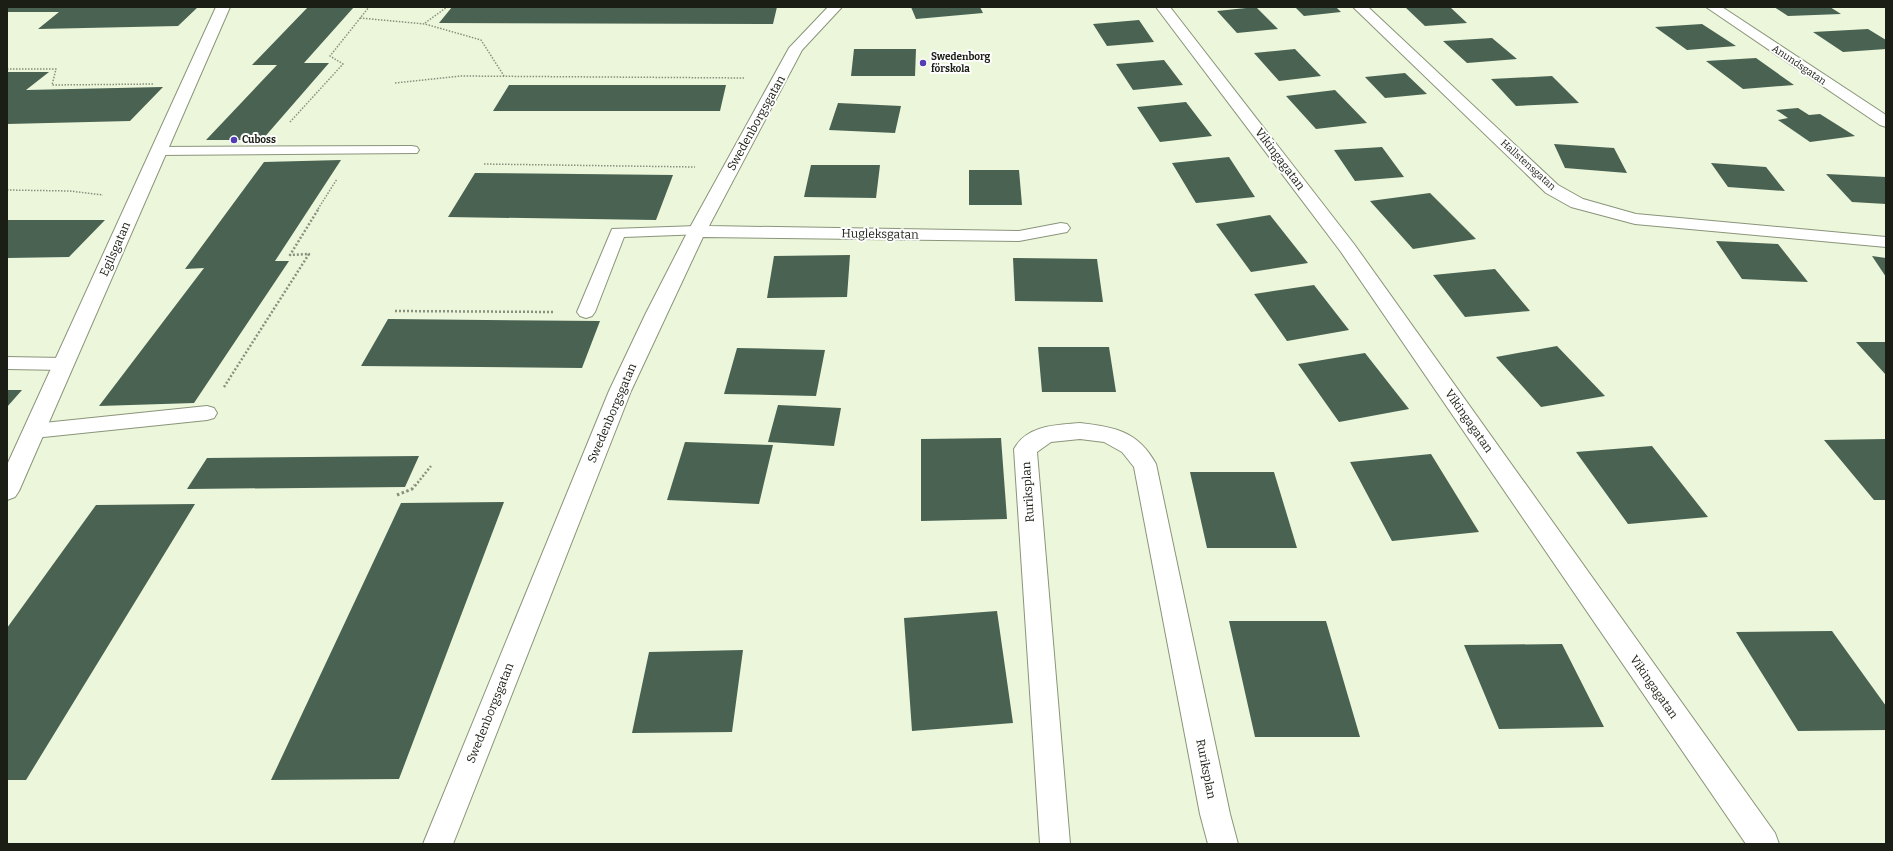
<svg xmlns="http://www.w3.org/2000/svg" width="1893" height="851" font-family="Bitter,serif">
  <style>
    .building { fill: #496252 }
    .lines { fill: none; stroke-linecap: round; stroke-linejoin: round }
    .lane-casing { stroke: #8a947a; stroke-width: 2 }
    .street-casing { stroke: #8a947a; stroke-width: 2 }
    .path-far2 { stroke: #89907d; stroke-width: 1.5; stroke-dasharray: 1.5 1.5; stroke-linecap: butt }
    .path-far1 { stroke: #89907d; stroke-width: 2.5; stroke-dasharray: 2 2; stroke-linecap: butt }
    .path { stroke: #89907d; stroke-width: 3; stroke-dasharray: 2.5 2.5; stroke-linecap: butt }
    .lane { fill: #fff; fill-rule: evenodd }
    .street { fill: #fff; fill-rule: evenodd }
    .poi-dot { fill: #543cb4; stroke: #fefefe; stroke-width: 1.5 }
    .labels { text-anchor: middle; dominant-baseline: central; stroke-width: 4; stroke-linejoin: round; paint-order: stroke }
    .far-poi-label { font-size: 10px; font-weight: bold; fill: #1b1e14; stroke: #fefefe; text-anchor: start }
    .far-street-label { font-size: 10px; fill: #1b1e14; stroke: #fefefe }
    .street-label { font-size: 12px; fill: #1b1e14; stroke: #fefefe }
  </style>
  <rect width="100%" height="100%" fill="#ebf6da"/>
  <path class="building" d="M 7,7 L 198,7 L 178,26 L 38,29 L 59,12 L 7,12 Z
    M 308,7 L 354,7 L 304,63 L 329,63 L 262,140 L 206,140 L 277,65 L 252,65 Z
    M 452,7 L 777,7 L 773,24 L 439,23 Z
    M 911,7 L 980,7 L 983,13 L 916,19 Z
    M 1256,7 L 1278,29 L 1237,33 L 1217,11 Z
    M 1295,7 L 1336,7 L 1341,12 L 1304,16 Z
    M 1405,7 L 1450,7 L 1467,23 L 1425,26 Z
    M 1774,7 L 1830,7 L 1841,14 L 1788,16 Z
    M 1139,20 L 1154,42 L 1107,46 L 1093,24 Z
    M 1702,24 L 1736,46 L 1687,50 L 1655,27 Z
    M 1868,29 L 1886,40 L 1886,49 L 1843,52 L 1813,32 Z
    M 1492,38 L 1517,59 L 1467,63 L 1443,41 Z
    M 854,49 L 916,49 L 915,76 L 851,76 Z
    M 1295,49 L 1321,76 L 1279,81 L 1254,53 Z
    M 1756,58 L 1794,85 L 1743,89 L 1706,61 Z
    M 1164,60 L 1183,85 L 1133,90 L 1116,64 Z
    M 7,72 L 49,72 L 26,90 L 163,87 L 130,121 L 7,124 Z
    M 1405,73 L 1427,94 L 1385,98 L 1365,77 Z
    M 1552,76 L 1579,103 L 1516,106 L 1491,79 Z
    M 509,85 L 726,85 L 720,111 L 493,111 Z
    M 1335,90 L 1367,123 L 1316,129 L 1286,96 Z
    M 1186,102 L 1212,136 L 1160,142 L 1137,107 Z
    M 838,103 L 901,106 L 895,133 L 829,130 Z
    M 1798,108 L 1809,115 L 1820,114 L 1855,136 L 1810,142 L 1778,120 L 1788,118 L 1776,110 Z
    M 1554,144 L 1614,148 L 1627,173 L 1565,168 Z
    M 1382,147 L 1404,177 L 1355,181 L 1334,150 Z
    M 1229,157 L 1255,197 L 1196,203 L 1172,163 Z
    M 341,160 L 275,261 L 289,261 L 194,403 L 99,406 L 204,268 L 185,269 L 264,162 Z
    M 1711,163 L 1766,167 L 1785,191 L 1728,187 Z
    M 811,165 L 880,165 L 876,198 L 804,197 Z
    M 969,170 L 1019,170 L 1022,205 L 969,205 Z
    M 475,173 L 673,175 L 656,220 L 448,217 Z
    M 1826,174 L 1886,177 L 1886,204 L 1852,202 Z
    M 1430,193 L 1476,239 L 1413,249 L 1370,201 Z
    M 1270,215 L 1308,263 L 1251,272 L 1216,224 Z
    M 7,220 L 105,220 L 69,257 L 7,258 Z
    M 1716,241 L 1778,244 L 1808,282 L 1742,279 Z
    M 850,255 L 847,297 L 767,298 L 774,256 Z
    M 1872,256 L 1886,258 L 1886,277 Z
    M 1013,258 L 1097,259 L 1103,302 L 1015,301 Z
    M 1495,269 L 1530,311 L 1465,317 L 1433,275 Z
    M 1314,285 L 1349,330 L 1287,341 L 1254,294 Z
    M 388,319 L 600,321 L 582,368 L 361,366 Z
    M 1856,342 L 1886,342 L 1886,375 Z
    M 1557,346 L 1605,396 L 1541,407 L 1496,357 Z
    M 1038,347 L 1109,347 L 1116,392 L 1042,392 Z
    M 737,348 L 825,350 L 816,396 L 724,394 Z
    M 1365,353 L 1409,409 L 1339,422 L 1298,364 Z
    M 7,390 L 22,390 L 7,407 Z
    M 778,405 L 841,408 L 834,446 L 768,442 Z
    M 1001,438 L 1007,519 L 921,521 L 921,439 Z
    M 1886,439 L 1886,500 L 1874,500 L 1824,440 Z
    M 685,442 L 773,445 L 759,504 L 667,500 Z
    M 1652,446 L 1708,517 L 1628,524 L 1576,452 Z
    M 1431,454 L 1479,532 L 1392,541 L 1350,462 Z
    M 419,456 L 405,487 L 187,489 L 207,458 Z
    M 1190,472 L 1274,472 L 1297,548 L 1207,548 Z
    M 504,502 L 399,779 L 271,780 L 401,503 Z
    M 195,504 L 26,780 L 7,780 L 7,628 L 96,505 Z
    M 997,611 L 1013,723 L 912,731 L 904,618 Z
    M 1229,621 L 1326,621 L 1360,737 L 1255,737 Z
    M 1832,631 L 1886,706 L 1886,730 L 1798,731 L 1736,632 Z
    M 1562,644 L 1604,727 L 1499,729 L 1464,645 Z
    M 743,650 L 732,732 L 632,733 L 649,652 Z"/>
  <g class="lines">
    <defs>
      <path id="lane" d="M 412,146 L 417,147 L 419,150 L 417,153 L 158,155 L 153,154 L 151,151 L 153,148 L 158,147 Z
        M 697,226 L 703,228 L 705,231 L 703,234 L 624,237 L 595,312 L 592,316 L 586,318 L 580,316 L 577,312 L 612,229 Z
        M 7,357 L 64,358 L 71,359 L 73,364 L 71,369 L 64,370 L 7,369 Z
        M 207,406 L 214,408 L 217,413 L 214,418 L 207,420 L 34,438 L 27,436 L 24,431 L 27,426 L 34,424 Z"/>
      <path id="street" d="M 216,7 L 230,7 L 19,491 L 15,497 L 7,500 L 7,465 Z
        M 828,7 L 842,7 L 802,50 L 709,226 L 1019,231 L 1061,223 L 1067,224 L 1070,228 L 1067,232 L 1019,241 L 703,237 L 631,391 L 453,844 L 423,844 L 609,391 L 646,313 L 688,231 L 789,48 Z
        M 1156,7 L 1170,7 L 1354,244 L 1775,833 L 1779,844 L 1746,844 L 1341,252 Z
        M 1353,7 L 1368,7 L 1558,185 L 1583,199 L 1636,214 L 1886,237 L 1886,247 L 1635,224 L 1571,207 L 1546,193 Z
        M 1706,7 L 1722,7 L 1886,115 L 1886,127 L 1880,125 Z
        M 1080,423 C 1115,427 1138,431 1156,464 L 1230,814 L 1238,844 L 1208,844 L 1200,814 L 1134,467 L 1122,452 L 1104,442 L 1080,439 L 1051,442 L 1037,452 L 1070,844 L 1040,844 L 1014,449 C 1027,425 1056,425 1080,423 Z"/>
    </defs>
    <use href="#lane" class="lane-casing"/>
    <use href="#street" class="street-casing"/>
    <path class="path-far2" d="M 360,18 L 425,24 L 481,40 L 504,76
      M 425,23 L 447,7
      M 7,69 L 56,69 L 52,85 L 154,84
      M 395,83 L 461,76 L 744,78
      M 290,122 L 343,64 L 330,56 L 369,7
      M 484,164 L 695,167
      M 7,190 L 70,191 L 103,195
      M 318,209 L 337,179"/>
    <path class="path-far1" d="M 395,311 L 555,312
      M 224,387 L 309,254 L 290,255 L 319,208
      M 415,486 L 431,466"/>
    <path class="path" d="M 397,495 L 412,489 L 415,485"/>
    <use href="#lane" class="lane"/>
    <use href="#street" class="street"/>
  </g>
  <g class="poi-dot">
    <circle cx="923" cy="63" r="4"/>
    <circle cx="234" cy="140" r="4"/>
  </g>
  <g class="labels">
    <g class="far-poi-label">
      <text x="931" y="57">Swedenborg<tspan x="931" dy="12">förskola</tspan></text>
      <text x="242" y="140">Cuboss</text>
    </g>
    <g class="far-street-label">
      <text transform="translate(1799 65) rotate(34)">Anundsgatan</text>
      <text transform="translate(1528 165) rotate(42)">Hallstensgatan</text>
    </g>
    <g class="street-label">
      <text transform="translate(756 123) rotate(-61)">Swedenborgsgatan</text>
      <text transform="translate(1280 159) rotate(53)">Vikingagatan</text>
      <text transform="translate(880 234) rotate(1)">Hugleksgatan</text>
      <text transform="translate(115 249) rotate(-66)">Egilsgatan</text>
      <text transform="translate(612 413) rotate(-67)">Swedenborgsgatan</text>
      <text transform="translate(1469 421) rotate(55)">Vikingagatan</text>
      <text transform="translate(1028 492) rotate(-94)">Ruriksplan</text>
      <text transform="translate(1654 687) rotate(55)">Vikingagatan</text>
      <text transform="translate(490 713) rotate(-68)">Swedenborgsgatan</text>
      <text transform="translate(1206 769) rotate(79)">Ruriksplan</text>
    </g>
  </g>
  <rect width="1893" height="851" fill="none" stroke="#1b1e14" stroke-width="16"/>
</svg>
